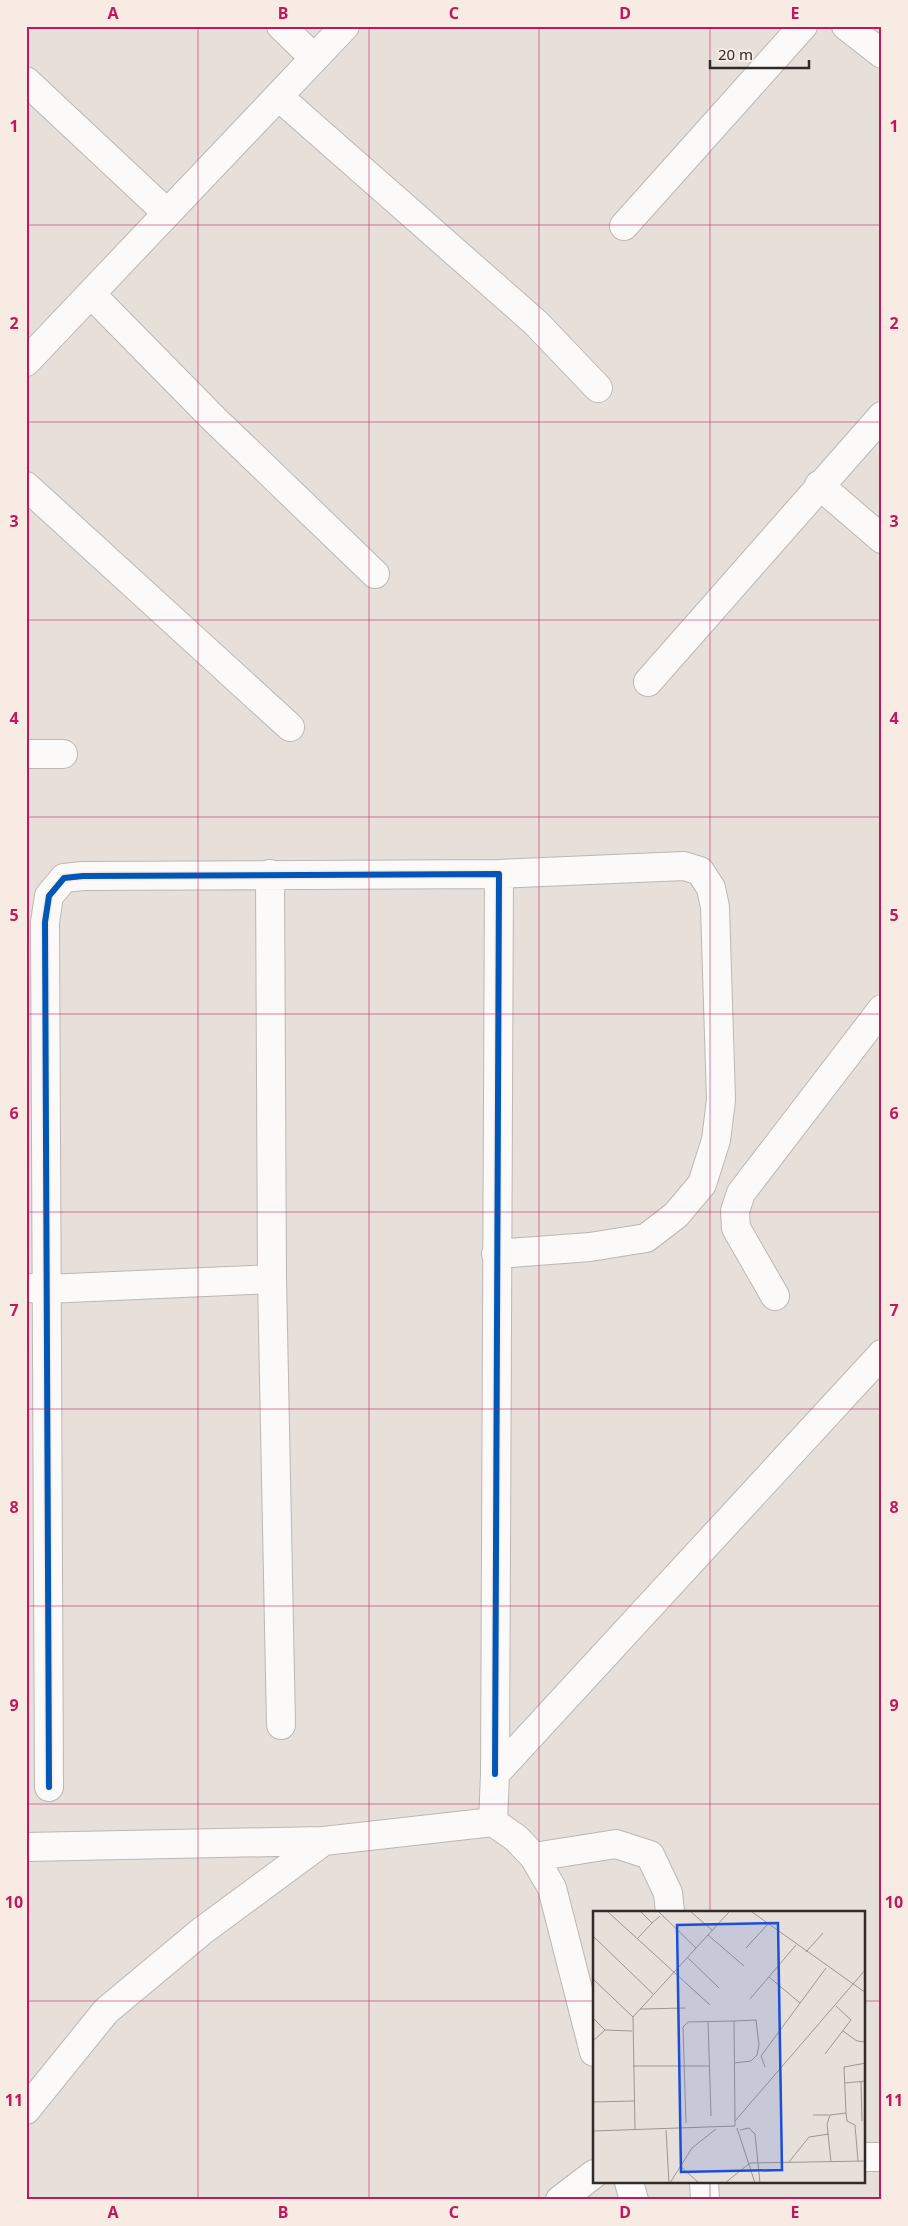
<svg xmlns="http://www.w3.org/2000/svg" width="908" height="2226" font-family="'Noto Sans',sans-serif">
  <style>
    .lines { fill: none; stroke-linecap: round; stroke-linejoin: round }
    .street-casing { stroke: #bdb7b4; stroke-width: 30 }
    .secondary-casing { stroke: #bdb7b4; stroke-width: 30 }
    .street { stroke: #fbfaf9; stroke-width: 28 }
    .secondary { stroke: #fbfaf9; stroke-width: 28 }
    .cycleway-casing { stroke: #f8ebe3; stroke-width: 9 }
    .cycleway { stroke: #0057b8; stroke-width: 6 }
    .grid { fill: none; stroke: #c2185b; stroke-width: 1; stroke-opacity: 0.55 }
    .inset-road { fill: none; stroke: #9d9793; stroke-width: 1 }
    .view { fill: #1d4ed8; fill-opacity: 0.15; stroke: #1d4ed8; stroke-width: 2.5 }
    .inset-edge { fill: none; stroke: #302b28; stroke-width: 2.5 }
    .neatline { fill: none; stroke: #c2185b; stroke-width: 2 }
    .grid-label { font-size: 16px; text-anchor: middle; font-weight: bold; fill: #c2185b }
  </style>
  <rect width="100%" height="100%" fill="#e6dfda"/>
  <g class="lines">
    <defs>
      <path id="street" d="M 281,26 L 314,58
        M 26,81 L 167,213
        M 279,97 L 536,323 L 598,388
        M 624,226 L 803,26
        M 91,294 L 214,419 L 375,574
        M 26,362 L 345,26
        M 819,485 L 882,539
        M 26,486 L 290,727
        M 648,682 L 882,416
        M 26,754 L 63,754
        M 270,874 L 272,1279 L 281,1725
        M 496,1254 L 590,1247 L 646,1238 L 676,1215 L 702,1184 L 716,1140 L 721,1100 L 715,907 L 711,888 L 700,871 L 684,866 L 499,874
        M 26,1288 L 47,1289 L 272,1279
        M 775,1296 L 736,1228 L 735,1211 L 741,1193 L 882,1009
        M 49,1787 L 45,922 L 49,896 L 64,878 L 83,876 L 499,874 L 495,1774
        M 493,1822 L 495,1774 L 882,1354
        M 26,1847 L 324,1841 L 493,1822 L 516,1838 L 534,1857 L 552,1888 L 594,2052
        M 534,1857 L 616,1844 L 650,1855 L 668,1893 L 670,1912
        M 26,2110 L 106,2011 L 202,1931 L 324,1841
        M 864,2157 L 882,2157
        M 629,2182 L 634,2200
        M 704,2182 L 705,2200
        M 560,2200 L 594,2174"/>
      <path id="secondary" d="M 846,26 L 882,54"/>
    </defs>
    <use href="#street" class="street-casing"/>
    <use href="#secondary" class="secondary-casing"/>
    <use href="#street" class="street"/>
    <use href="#secondary" class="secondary"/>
    <defs>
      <path id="cycleway" d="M 49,1787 L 45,922 L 49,896 L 64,878 L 83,876 L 499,874 L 495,1774"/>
    </defs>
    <use href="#cycleway" class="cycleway-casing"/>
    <use href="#cycleway" class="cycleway"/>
  </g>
  <path class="grid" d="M 198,26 L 198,2200M 369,26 L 369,2200M 539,26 L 539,2200M 710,26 L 710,1912M 26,225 L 882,225M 26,422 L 882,422M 26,620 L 882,620M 26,817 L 882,817M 26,1014 L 882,1014M 26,1212 L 882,1212M 26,1409 L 882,1409M 26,1606 L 882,1606M 26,1804 L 882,1804M 26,2001 L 594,2001M 864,2001 L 882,2001M 710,2182 L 710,2200"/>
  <g transform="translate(593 1911)">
    <rect width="272" height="272" fill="#e6dfda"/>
    <path class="inset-road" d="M 15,1 L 117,94M 48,1 L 59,12 L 67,5M 66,1 L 103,37M 98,1 L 119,19M 159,1 L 273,82M 115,24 L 151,55M 0,25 L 60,83M 44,28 L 59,12M 153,37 L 175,13M 213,41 L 230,22M 94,46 L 126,77M 176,66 L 207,92M 0,68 L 40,106M 157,88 L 203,34M 47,98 L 92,97M 0,107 L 12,119M 115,110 L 118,205M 141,110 L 163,109 L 166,134 L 164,144 L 158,150 L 141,152M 250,120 L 264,130 L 273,131M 0,130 L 12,119 L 39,120M 232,143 L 258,109 L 243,95M 40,155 L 116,155M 172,156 L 168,145 L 233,57M 268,171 L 269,210M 252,172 L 273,170M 0,191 L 41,190M 253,202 L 254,210 L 262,214 L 265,250M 220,204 L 236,204M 93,212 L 90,116 L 95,111 L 141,110 L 142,210M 142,215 L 142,210 L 273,58M 144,217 L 162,272M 42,219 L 40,106 L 136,1M 73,219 L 76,272M 147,219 L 156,217 L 162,223 L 167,272M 0,220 L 142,215M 196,251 L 216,226 L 236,223M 238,251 L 234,213 L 237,204 L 253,202 L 251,156 L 273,152M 87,255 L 106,272M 77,272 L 99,237 L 123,218M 132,272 L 157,252 L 273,250"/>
    <path class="view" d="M 185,12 L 189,259 L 88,261 L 84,14 Z"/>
    <rect width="272" height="272" class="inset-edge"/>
  </g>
  <rect width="908" height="2226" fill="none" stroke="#f8ebe3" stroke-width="55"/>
  <path d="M710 60v8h99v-8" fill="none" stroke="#302b28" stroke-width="2.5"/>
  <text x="718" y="60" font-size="15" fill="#302b28" stroke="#f8ebe3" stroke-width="4" paint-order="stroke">20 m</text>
  <rect x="28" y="28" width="852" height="2170" class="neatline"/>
  <g class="grid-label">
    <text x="113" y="19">A</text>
    <text x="283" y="19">B</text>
    <text x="454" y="19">C</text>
    <text x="625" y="19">D</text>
    <text x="795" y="19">E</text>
    <text x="14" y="132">1</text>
    <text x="894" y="132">1</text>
    <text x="14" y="329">2</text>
    <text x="894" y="329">2</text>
    <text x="14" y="527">3</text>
    <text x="894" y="527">3</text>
    <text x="14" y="724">4</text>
    <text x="894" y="724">4</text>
    <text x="14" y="921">5</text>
    <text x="894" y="921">5</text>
    <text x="14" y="1119">6</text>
    <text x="894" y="1119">6</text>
    <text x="14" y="1316">7</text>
    <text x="894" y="1316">7</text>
    <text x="14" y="1513">8</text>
    <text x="894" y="1513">8</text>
    <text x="14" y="1711">9</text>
    <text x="894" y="1711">9</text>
    <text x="14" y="1908">10</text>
    <text x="894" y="1908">10</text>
    <text x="14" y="2106">11</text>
    <text x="894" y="2106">11</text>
    <text x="113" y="2218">A</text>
    <text x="283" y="2218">B</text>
    <text x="454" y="2218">C</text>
    <text x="625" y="2218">D</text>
    <text x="795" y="2218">E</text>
  </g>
</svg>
